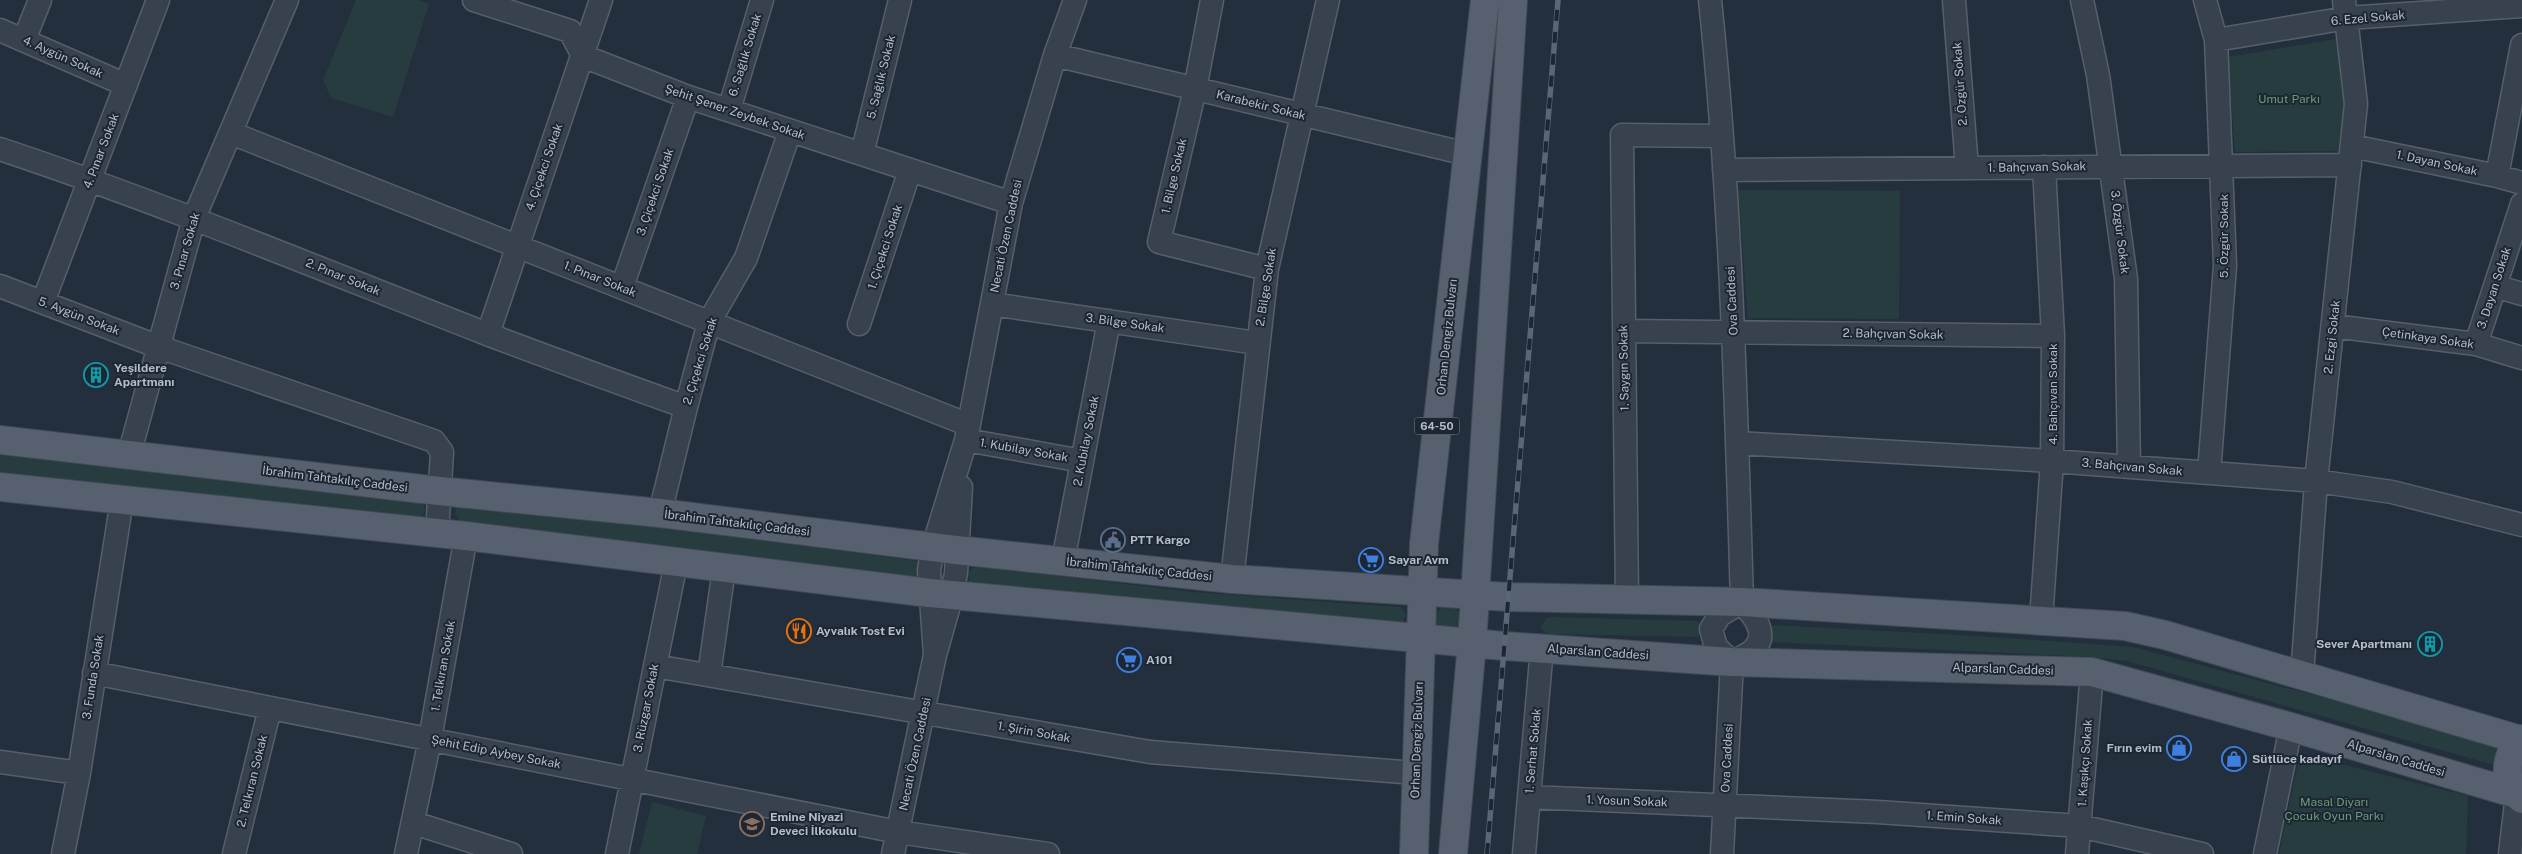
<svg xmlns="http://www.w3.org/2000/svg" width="2522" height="854" font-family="'Public Sans',sans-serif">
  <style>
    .green { fill: #263c3f }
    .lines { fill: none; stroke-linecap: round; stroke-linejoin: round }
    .minor-casing { stroke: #565f6c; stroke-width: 25 }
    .major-casing { stroke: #414a57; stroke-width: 30 }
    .minor { stroke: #38414e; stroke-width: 22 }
    .major { stroke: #56606e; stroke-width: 28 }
    .rail-casing { stroke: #5a6575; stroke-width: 5.5 }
    .rail { stroke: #1d2633; stroke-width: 4; stroke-dasharray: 11; stroke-linecap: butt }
    .labels { text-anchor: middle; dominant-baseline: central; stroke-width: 4; stroke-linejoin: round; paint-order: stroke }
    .shield { fill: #1d2633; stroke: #878f9c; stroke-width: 1 }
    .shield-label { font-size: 11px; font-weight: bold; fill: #b4bcc9 }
    .street-label { font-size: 12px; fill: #b4bcc9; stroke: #1d2633 }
    .park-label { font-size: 12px; fill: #6b9a76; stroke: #1d2633 }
    .poi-label { font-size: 12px; font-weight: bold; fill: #b4bcc9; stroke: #1d2633; text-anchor: start }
  </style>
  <rect width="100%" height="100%" fill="#242f3e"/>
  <path class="green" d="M 356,0 L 419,0 L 429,4 L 393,117 L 331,98 L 323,80 Z
    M 2336,39 L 2344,108 L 2338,151 L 2235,152 L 2228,57 Z
    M 1738,190 L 1900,191 L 1899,319 L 1748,318 Z
    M 0,455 L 422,499 L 425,510 L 423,515 L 416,517 L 0,474 Z
    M 463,502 L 919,561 L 923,568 L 920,579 L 461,523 L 455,513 L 457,506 Z
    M 982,567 L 1192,592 L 1400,607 L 1406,614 L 1402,626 L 969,584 L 969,572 L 973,568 Z
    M 1445,606 L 1455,608 L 1462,614 L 1459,632 L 1434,626 C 1434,616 1435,610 1445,606 Z
    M 1551,617 L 1699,621 L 1699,637 L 1548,634 L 1542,630 L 1541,627 L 1546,618 Z
    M 1771,625 L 1978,636 L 2133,647 L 2500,745 L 2494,765 L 2127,661 L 2093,657 L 1770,642 Z
    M 2300,754 L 2468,796 L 2466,854 L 2279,854 Z
    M 652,802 L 706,816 L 697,854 L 639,854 Z"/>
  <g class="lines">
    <defs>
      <path id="minor" d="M 474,0 L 570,31 L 583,56 L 688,97 L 1011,203
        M 1212,0 L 1195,89 L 1159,242 L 1267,269
        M 1710,0 C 1731,200 1736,401 1742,602 C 1753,615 1770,634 1753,650 C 1748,655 1739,658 1732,662
        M 1954,0 L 1967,168
        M 2082,0 L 2098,75 L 2126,279 L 2129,467
        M 2205,0 L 2216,40 L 2225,266 L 2209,473
        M 0,30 L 126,85
        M 24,40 L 40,0
        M 2216,40 L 2347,18 L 2522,6
        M 1055,55 L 1467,154
        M 729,110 L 762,0
        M 231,133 L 969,425
        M 2352,146 L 2497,176 L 2522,183
        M 0,149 C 165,204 325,271 487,334 C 553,359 619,383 686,407
        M 862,154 L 900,0
        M 1724,170 L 2350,165
        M 2497,176 L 2522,45
        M 0,286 L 159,347 L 434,441 L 442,452 L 437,533
        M 2495,286 L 2522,294
        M 622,287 L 688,97
        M 43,302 L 158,0
        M 992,304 L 1257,343
        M 859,324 L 910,170
        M 2333,326 L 2476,344 L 2522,358
        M 1624,331 L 2053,336
        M 488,334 L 601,0
        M 2476,344 L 2522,204
        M 966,440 L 1082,461
        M 1737,443 L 2052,461 L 2316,481 L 2392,492 L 2522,525
        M 129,455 L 194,218 L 287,0
        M 660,513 L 686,407 L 709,322 L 746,258 L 790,131
        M 1063,561 L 1109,321
        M 1232,579 L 1267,269 L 1328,0
        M 1627,600 L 1622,135 L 1721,136
        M 2041,620 L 2052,461 L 2053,336 L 2044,167
        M 935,655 L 929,570 L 933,547 L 966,440 L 1011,203 L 1055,55 L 1075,0
        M 1732,662 L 1716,647 L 1711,629 L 1720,615 L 1742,602
        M 655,666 L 1150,752 L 1415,773
        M 94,673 L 898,832 L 1048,854
        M 709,675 L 724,569
        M 2302,676 L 2316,481 L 2356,104 L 2344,0
        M 0,762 L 79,773
        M 1529,797 L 1878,812 L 2080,826 L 2202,854
        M 414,823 L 511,854
        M 63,854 L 79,773 L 122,500
        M 234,854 L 270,708
        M 406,854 L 430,739 L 466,536
        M 617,854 L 676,563
        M 893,854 L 935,655 L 952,595 L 956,573 L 961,487
        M 1524,854 L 1542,648
        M 1722,854 L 1732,662
        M 2077,854 L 2092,672
        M 2265,854 L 2291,727
        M 2510,854 L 2517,794"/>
      <path id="major" d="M 0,440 L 439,491 L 660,513 L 956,550 L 1232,579 L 1508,597 L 1742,602 L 2125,626 L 2165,635 L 2521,740
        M 0,487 L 466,536 L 930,593 L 1504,646 L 1732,662 L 2092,672 L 2291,727 L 2517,794
        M 2522,739 C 2504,756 2502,783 2522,799
        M 1414,854 L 1424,544 L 1485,0
        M 1453,854 L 1472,643 L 1513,0"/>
    </defs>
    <use href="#minor" class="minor-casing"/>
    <use href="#major" class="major-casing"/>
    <use href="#minor" class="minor"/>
    <use href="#major" class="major"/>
    <defs>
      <path id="rail" d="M 1487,854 L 1558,0"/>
    </defs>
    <use href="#rail" class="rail-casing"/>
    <use href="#rail" class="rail"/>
  </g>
  <defs>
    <symbol id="building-ring" viewBox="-11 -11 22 22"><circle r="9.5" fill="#1d2633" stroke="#0f9aa8" stroke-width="1.5"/><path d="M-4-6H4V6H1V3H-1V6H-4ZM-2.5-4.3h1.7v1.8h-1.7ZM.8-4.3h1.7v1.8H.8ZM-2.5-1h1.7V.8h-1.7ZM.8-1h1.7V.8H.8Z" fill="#0f9aa8"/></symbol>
    <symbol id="civic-ring" viewBox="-11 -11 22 22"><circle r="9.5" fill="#1d2633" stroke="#5c6f8a" stroke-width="1.5"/><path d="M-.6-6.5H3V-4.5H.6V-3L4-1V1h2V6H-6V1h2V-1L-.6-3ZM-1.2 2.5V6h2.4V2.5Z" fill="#5c6f8a"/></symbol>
    <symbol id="supermarket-ring" viewBox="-11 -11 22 22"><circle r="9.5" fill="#1d2633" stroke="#3f7fe0" stroke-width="1.5"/><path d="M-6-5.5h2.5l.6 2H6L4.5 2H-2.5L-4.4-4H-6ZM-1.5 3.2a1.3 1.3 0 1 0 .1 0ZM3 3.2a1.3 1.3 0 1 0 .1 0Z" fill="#3f7fe0"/></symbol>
    <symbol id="restaurant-ring" viewBox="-11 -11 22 22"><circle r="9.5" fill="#1d2633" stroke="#e8710a" stroke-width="1.5"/><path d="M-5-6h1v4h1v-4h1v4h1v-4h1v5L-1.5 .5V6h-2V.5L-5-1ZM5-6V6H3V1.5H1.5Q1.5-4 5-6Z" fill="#e8710a"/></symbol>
    <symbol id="shop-ring" viewBox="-11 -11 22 22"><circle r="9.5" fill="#1d2633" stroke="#3f7fe0" stroke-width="1.5"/><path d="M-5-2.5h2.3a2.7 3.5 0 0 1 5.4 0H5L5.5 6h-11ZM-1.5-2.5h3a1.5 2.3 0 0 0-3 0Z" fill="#3f7fe0"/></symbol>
    <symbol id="school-ring" viewBox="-11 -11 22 22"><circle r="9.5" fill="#1d2633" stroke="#8d6e63" stroke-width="1.5"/><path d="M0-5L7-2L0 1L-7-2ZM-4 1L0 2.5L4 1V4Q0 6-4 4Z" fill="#8d6e63"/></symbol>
  </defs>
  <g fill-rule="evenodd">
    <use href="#building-ring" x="82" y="361" width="28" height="28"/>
    <use href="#civic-ring" x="1099" y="526" width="28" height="28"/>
    <use href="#supermarket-ring" x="1357" y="546" width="28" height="28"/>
    <use href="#restaurant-ring" x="785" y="617" width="28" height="28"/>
    <use href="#building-ring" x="2416" y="630" width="28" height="28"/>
    <use href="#supermarket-ring" x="1115" y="646" width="28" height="28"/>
    <use href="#shop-ring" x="2165" y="734" width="28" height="28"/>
    <use href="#shop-ring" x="2220" y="745" width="28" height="28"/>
    <use href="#school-ring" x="738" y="810" width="28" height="28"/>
  </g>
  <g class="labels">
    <rect class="shield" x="1414.5" y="417.5" width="45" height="17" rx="4"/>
    <g class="shield-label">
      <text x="1437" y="426">64-50</text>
    </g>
    <g class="street-label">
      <text transform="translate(2368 18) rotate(-5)">6. Ezel Sokak</text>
      <text transform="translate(745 55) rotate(-73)">6. Sağlık Sokak</text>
      <text transform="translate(63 57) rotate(24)">4. Aygün Sokak</text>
      <text transform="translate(881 77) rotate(-76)">5. Sağlık Sokak</text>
      <text transform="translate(1960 84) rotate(-94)">2. Özgür Sokak</text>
      <text transform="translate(1261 105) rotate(14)">Karabekir Sokak</text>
      <text transform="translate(735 112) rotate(19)">Şehit Şener Zeybek Sokak</text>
      <text transform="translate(101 151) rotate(-69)">4. Pınar Sokak</text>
      <text transform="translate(2437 163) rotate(12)">1. Dayan Sokak</text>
      <text transform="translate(544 167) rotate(-71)">4. Çiçekci Sokak</text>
      <text transform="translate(2037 167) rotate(-1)">1. Bahçıvan Sokak</text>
      <text transform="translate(1174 176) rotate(-77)">1. Bilge Sokak</text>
      <text transform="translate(655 192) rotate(-71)">3. Çiçekci Sokak</text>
      <text transform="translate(2120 232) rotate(83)">3. Özgür Sokak</text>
      <text transform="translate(1006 236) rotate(-78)">Necati Özen Caddesi</text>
      <text transform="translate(2224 236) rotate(-90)">5. Özgür Sokak</text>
      <text transform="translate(885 247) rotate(-72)">1. Çiçekci Sokak</text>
      <text transform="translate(185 251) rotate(-74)">3. Pınar Sokak</text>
      <text transform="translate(343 277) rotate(22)">2. Pınar Sokak</text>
      <text transform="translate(600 279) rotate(22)">1. Pınar Sokak</text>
      <text transform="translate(1266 287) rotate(-81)">2. Bilge Sokak</text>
      <text transform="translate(2494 288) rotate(-72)">3. Dayan Sokak</text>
      <text transform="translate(1732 301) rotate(-93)">Ova Caddesi</text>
      <text transform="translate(79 316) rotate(21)">5. Aygün Sokak</text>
      <text transform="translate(1125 323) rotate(8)">3. Bilge Sokak</text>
      <text transform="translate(1893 334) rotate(1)">2. Bahçıvan Sokak</text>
      <text transform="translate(1447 337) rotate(-84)">Orhan Dengiz Bulvarı</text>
      <text transform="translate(2332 337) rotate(-84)">2. Ezgi Sokak</text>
      <text transform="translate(2428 338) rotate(8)">Çetinkaya Sokak</text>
      <text transform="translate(700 361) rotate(-73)">2. Çiçekci Sokak</text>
      <text transform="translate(1624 368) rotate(-91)">1. Saygın Sokak</text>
      <text transform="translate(2053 394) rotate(-90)">4. Bahçıvan Sokak</text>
      <text transform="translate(1086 441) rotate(-79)">2. Kubilay Sokak</text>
      <text transform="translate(1024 450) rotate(10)">1. Kubilay Sokak</text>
      <text transform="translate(2132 467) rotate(5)">3. Bahçıvan Sokak</text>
      <text transform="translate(335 479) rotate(7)">İbrahim Tahtakılıç Caddesi</text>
      <text transform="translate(737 523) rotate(7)">İbrahim Tahtakılıç Caddesi</text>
      <text transform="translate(1139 569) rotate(6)">İbrahim Tahtakılıç Caddesi</text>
      <text transform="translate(1598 652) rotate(4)">Alparslan Caddesi</text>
      <text transform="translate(443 666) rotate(-80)">1. Telkıran Sokak</text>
      <text transform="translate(2003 669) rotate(2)">Alparslan Caddesi</text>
      <text transform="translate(93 677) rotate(-81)">3. Funda Sokak</text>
      <text transform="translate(646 708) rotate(-79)">3. Rüzgar Sokak</text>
      <text transform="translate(1034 732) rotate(10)">1. Şirin Sokak</text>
      <text transform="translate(1417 740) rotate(-88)">Orhan Dengiz Bulvarı</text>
      <text transform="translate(1533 751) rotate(-85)">1. Serhat Sokak</text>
      <text transform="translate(496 752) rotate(11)">Şehit Edip Aybey Sokak</text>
      <text transform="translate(915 754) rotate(-78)">Necati Özen Caddesi</text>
      <text transform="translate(1727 758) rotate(-87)">Ova Caddesi</text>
      <text transform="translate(2396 758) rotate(17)">Alparslan Caddesi</text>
      <text transform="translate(2085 763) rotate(-86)">1. Kaşıkçı Sokak</text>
      <text transform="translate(252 781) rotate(-76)">2. Telkıran Sokak</text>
      <text transform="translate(1627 801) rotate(2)">1. Yosun Sokak</text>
      <text transform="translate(1964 818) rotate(4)">1. Emin Sokak</text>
    </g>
    <g class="park-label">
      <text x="2289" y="99">Umut Parkı</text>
      <text x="2334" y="802">Masal Diyarı<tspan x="2334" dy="14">Çocuk Oyun Parkı</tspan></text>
    </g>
    <g class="poi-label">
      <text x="114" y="368">Yeşildere<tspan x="114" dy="14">Apartmanı</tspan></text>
      <text x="1130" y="540">PTT Kargo</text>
      <text x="1388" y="560">Sayar Avm</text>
      <text x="816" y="631">Ayvalık Tost Evi</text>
      <text x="2412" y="644" text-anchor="end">Sever Apartmanı</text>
      <text x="1146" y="660">A101</text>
      <text x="2162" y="748" text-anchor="end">Fırın evim</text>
      <text x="2252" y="759">Sütlüce kadayıf</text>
      <text x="770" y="817">Emine Niyazi<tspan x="770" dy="14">Deveci İlkokulu</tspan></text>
    </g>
  </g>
</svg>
